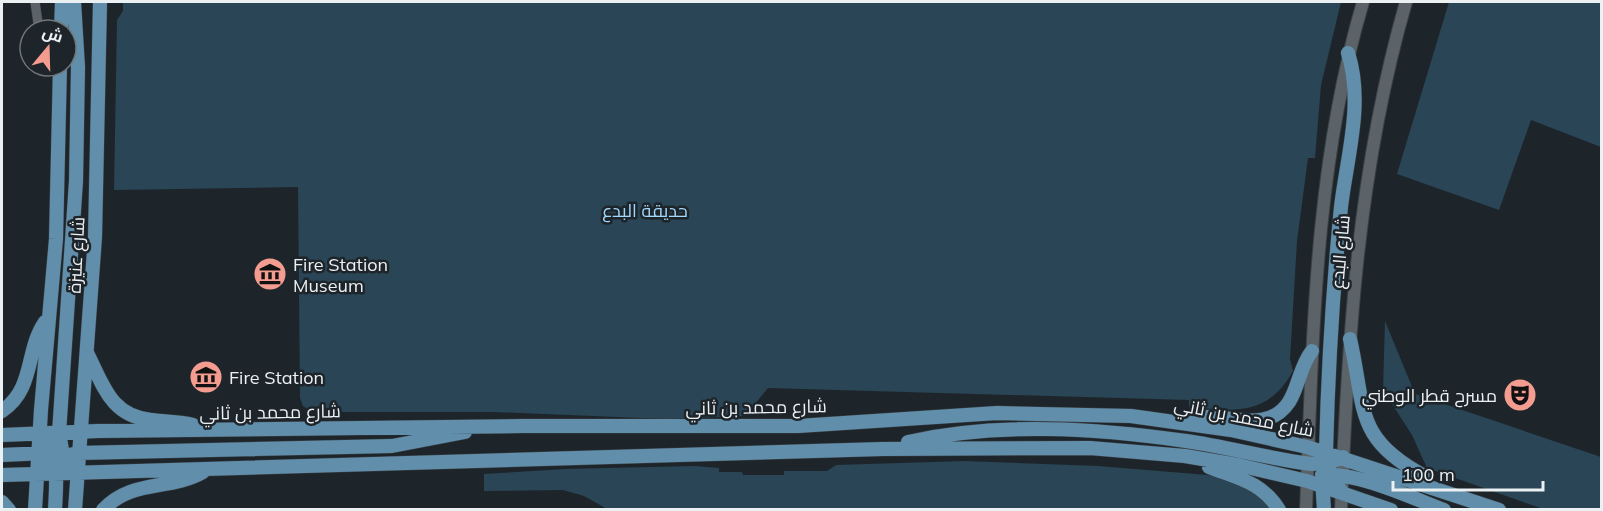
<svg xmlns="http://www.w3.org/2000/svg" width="1603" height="511" font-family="Mulish,Cairo,sans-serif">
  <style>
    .green { fill: #294556 }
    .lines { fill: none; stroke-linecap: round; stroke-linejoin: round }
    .street-casing { stroke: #3a4044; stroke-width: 10 }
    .secondary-casing { stroke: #3a4044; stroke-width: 14 }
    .primary-casing { stroke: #3a4044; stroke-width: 15 }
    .street { stroke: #5b6368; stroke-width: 9 }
    .secondary { stroke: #5b6368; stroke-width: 12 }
    .primary { stroke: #608eab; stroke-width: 14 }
    .labels { text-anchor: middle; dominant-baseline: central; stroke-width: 5; stroke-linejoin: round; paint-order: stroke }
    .park-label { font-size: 18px; fill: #a0d8fe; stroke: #1e252a }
    .street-label { font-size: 18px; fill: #ebf0f3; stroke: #1e252a }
    .poi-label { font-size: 18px; fill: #ebf0f3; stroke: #1e252a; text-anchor: start }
  </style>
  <rect width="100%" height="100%" fill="#1e252a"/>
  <path class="green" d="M 123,2 L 1341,2 L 1321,85 L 1315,158 L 1308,158 L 1297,241 L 1290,359 L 1293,371 C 1267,417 1235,411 1189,407 L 1189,400 L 768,388 L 745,416 L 666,419 L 494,412 L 312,412 L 303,406 L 300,398 L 298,187 L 114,190 L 117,20 L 123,11 Z
    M 1449,2 L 1601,2 L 1601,147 L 1531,120 L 1499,210 L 1397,174 Z
    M 1385,321 L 1415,394 L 1601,457 L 1601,509 L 1543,509 L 1427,468 L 1412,435 L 1383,390 Z
    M 965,461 L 1098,466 L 1220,476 L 1240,481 L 1275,509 L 609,510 L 584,496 L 563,490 L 484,491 L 484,474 L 565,469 L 695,466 L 719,468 L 719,472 L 742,472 L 743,475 L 784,475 L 784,471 L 827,471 L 836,465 Z"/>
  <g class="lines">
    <defs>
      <path id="street" d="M 35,2 L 39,30"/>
      <path id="secondary" d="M 1306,510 C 1313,338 1314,168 1363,2
        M 1341,510 C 1348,338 1358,168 1406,2"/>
      <path id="primary" d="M 74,2 L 78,67 L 76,181 L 59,433 L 64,461 L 77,473
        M 61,30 L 62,2
        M 1350,339 C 1366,410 1354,439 1426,477
        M 87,353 C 103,384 110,416 151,420 C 165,422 179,421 193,425
        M 2,411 C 35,389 25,351 45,322
        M 1192,419 C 1223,410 1266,437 1289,402 C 1299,386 1300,366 1312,351
        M 40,433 C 61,450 56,485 55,510
        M 2,435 L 98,431 L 522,426 L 798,426 L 997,413 L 1131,416 L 1231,430 L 1307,447 L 1499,510
        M 908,442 C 998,422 1095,428 1186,441 C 1228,447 1270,459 1312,464 L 1331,462 L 1343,457
        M 2,455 L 44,453
        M 1209,467 C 1237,478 1262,482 1279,510
        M 36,474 C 46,461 63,456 78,453 L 392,446 L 465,432
        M 2,475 L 883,449 L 1090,448 L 1185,456 L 1238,465 L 1307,481 L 1391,510
        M 1322,475 C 1358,472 1410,497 1444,510
        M 1322,479 L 1324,510
        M 1342,492 L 1331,478 L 1326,452 C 1328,371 1333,288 1341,207 C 1347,156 1364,103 1348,53
        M 2,502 L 9,510
        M 35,510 L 41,410 L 56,239 L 60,66
        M 75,510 L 95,237 L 100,2
        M 103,510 C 131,479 170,491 203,472"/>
    </defs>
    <use href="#street" class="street-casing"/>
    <use href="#secondary" class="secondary-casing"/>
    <use href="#primary" class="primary-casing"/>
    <use href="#street" class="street"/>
    <use href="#secondary" class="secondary"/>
    <use href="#primary" class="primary"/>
  </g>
  <defs>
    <symbol id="museum-disc" viewBox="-11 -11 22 22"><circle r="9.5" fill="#f59c91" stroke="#1e252a"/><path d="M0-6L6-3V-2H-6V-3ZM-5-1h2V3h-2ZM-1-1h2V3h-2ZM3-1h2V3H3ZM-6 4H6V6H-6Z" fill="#111"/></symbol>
    <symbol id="theatre-disc" viewBox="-11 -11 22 22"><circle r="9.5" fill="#f59c91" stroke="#1e252a"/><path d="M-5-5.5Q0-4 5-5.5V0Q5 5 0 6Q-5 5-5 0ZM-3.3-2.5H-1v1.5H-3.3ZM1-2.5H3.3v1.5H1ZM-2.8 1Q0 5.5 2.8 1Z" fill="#111"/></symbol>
  </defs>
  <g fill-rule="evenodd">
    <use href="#museum-disc" x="251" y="255" width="38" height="38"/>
    <use href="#museum-disc" x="187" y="358" width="38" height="38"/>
    <use href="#theatre-disc" x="1501" y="376" width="38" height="38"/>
  </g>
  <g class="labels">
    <g class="park-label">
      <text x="645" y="210">حديقة البدع</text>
    </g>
    <g class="street-label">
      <text transform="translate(1340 252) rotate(-85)">شارع البدع</text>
      <text transform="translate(76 255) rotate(-87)">شارع عنيزة</text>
      <text transform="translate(756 407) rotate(-1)">شارع محمد بن ثاني</text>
      <text transform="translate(270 412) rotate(-1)">شارع محمد بن ثاني</text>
      <text transform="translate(1244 417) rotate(11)">شارع محمد بن ثاني</text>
    </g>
    <g class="poi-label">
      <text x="293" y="264">Fire Station<tspan x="293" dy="21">Museum</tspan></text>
      <text x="229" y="377">Fire Station</text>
      <text x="1497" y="395" text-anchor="end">مسرح قطر الوطني</text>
    </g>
  </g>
  <rect width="1603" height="511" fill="none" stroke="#ebf0f3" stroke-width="6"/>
  <g transform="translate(48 48) rotate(19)"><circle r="28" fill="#1e252a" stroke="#70767a" stroke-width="1.5"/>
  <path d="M0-4.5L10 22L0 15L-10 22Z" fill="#f59c91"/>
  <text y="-9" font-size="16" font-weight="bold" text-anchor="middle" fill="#ebf0f3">ش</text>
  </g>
  <path d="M1393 481v9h150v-9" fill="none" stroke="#ebf0f3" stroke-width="3"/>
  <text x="1402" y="481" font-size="18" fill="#ebf0f3" stroke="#1e252a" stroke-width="4.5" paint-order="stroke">100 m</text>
</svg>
